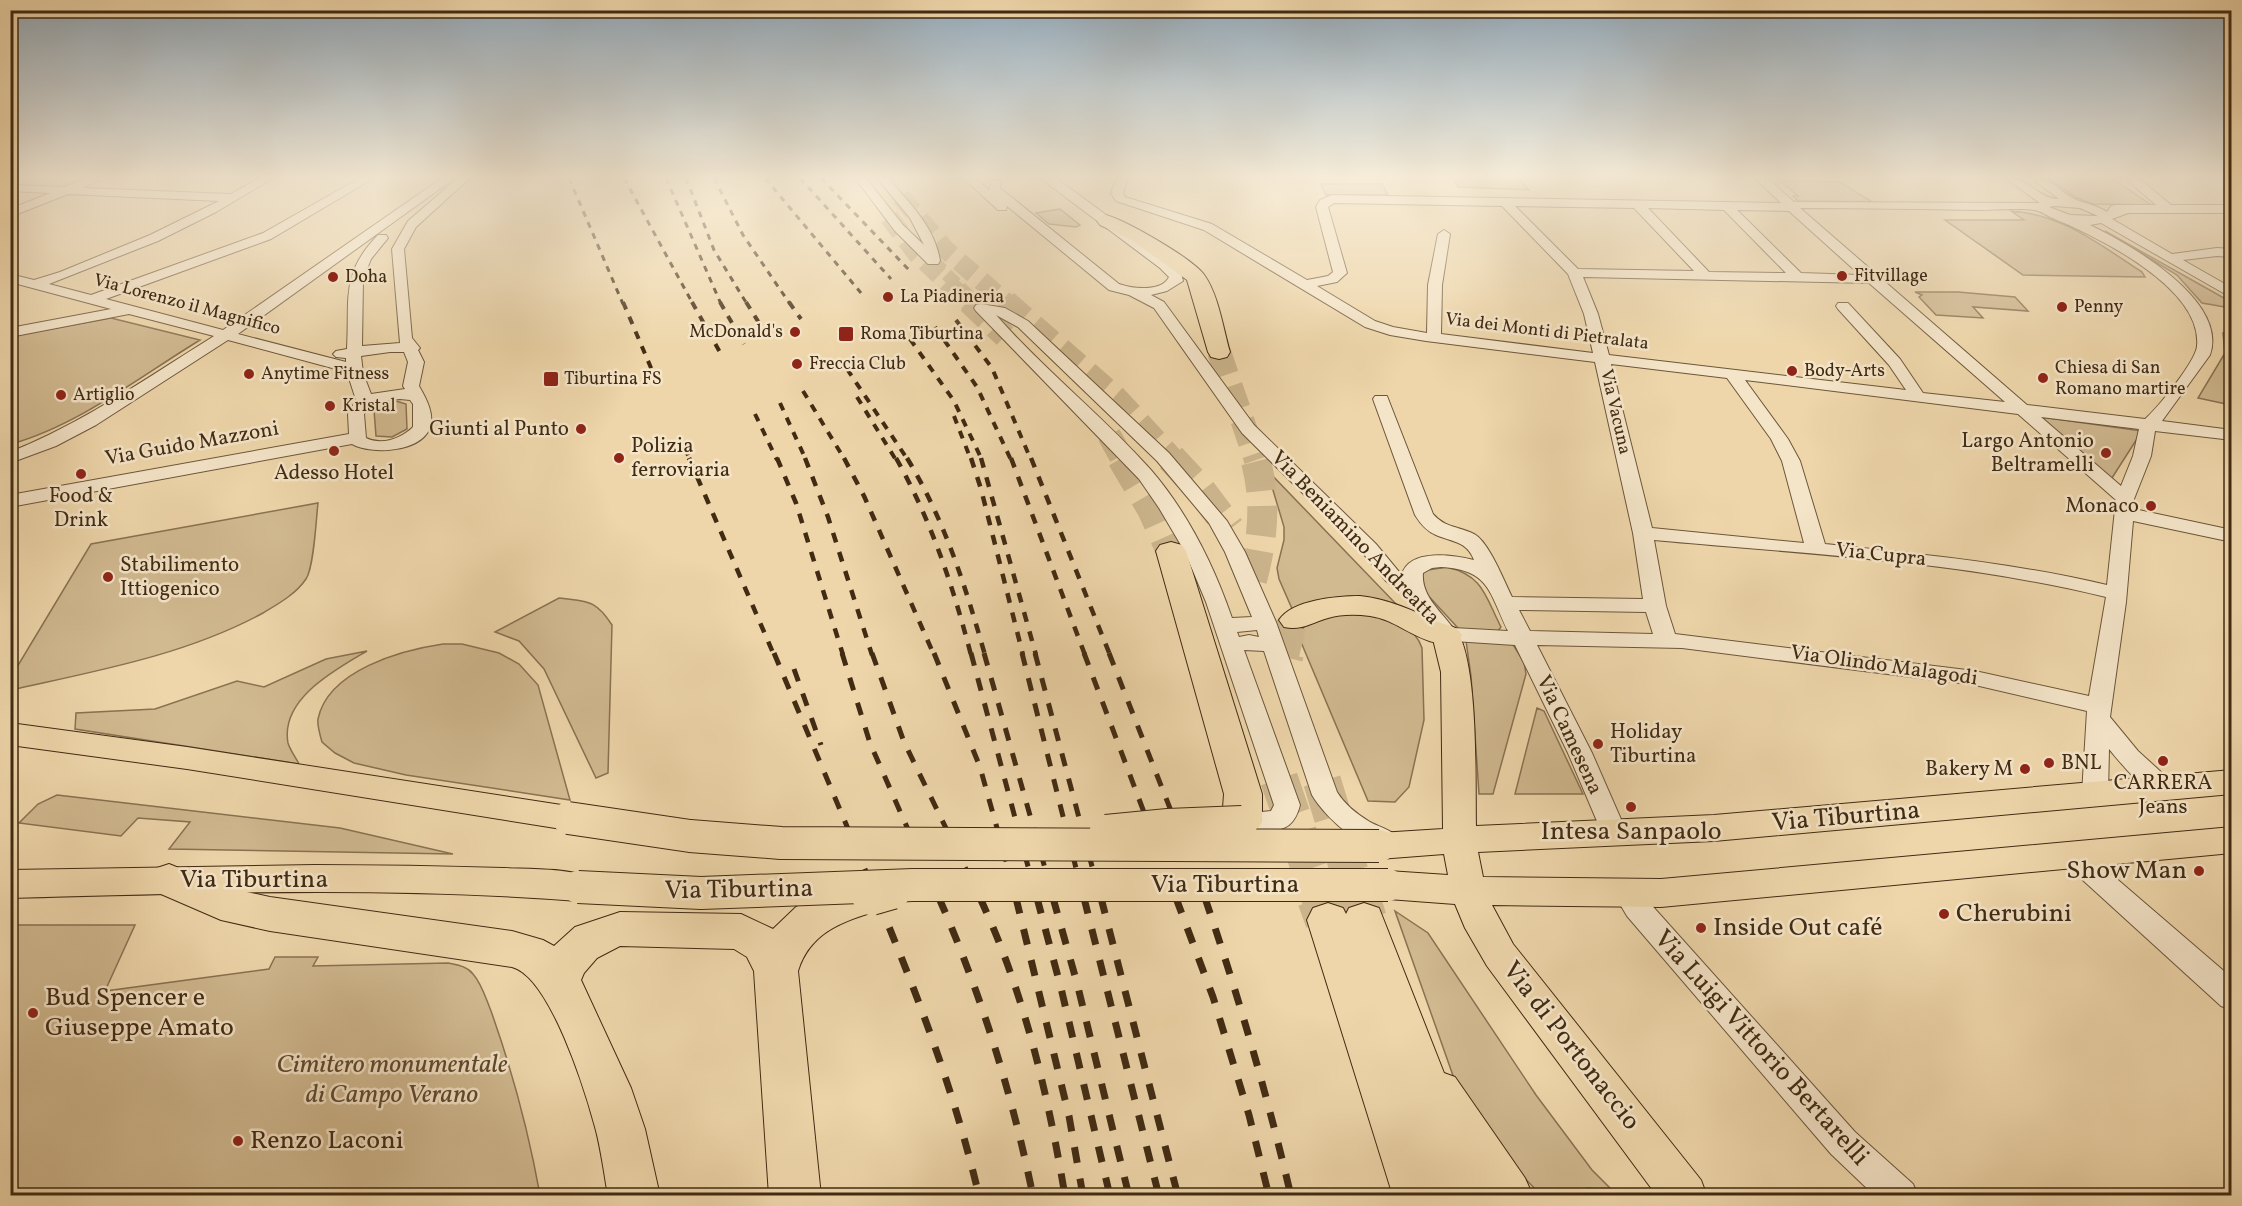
<svg xmlns="http://www.w3.org/2000/svg" width="2242" height="1206" font-family="Vollkorn,serif">
  <style>
    .green { fill: #d1b990; stroke: #897252; stroke-width: 1.5 }
    .lines { fill: none; stroke-linecap: round; stroke-linejoin: round }
    .minor-tunnel-far1 { stroke: #cbb48c; stroke-width: 13; stroke-dasharray: 13 6; stroke-linecap: butt }
    .minor-tunnel { stroke: #cbb48c; stroke-width: 16; stroke-dasharray: 16 8; stroke-linecap: butt }
    .highway-tunnel-far4 { stroke: #cbb48c; stroke-width: 19; stroke-dasharray: 19 10; stroke-linecap: butt }
    .highway-tunnel-far3 { stroke: #cbb48c; stroke-width: 24; stroke-dasharray: 24 12; stroke-linecap: butt }
    .highway-tunnel-far2 { stroke: #cbb48c; stroke-width: 30; stroke-dasharray: 30 15; stroke-linecap: butt }
    .highway-tunnel-far1 { stroke: #cbb48c; stroke-width: 38; stroke-dasharray: 38 19; stroke-linecap: butt }
    .highway-tunnel { stroke: #cbb48c; stroke-width: 46; stroke-dasharray: 46 23; stroke-linecap: butt }
    .minor-casing { stroke: #6c5639; stroke-width: 2 }
    .major-casing { stroke: #412b13; stroke-width: 2 }
    .highway-casing { stroke: #412b13; stroke-width: 2 }
    .minor { fill: #f4e4c8; fill-rule: evenodd }
    .major { fill: #eed6aa; fill-rule: evenodd }
    .highway { fill: #eed6aa; fill-rule: evenodd }
    .rail-far4 { stroke: #412b13; stroke-width: 3; stroke-dasharray: 6 6; stroke-linecap: butt }
    .rail-far3 { stroke: #412b13; stroke-width: 4; stroke-dasharray: 8 8; stroke-linecap: butt }
    .rail-far2 { stroke: #412b13; stroke-width: 4.5; stroke-dasharray: 10 10; stroke-linecap: butt }
    .rail-far1 { stroke: #412b13; stroke-width: 5; stroke-dasharray: 13 13; stroke-linecap: butt }
    .rail { stroke: #412b13; stroke-width: 7; stroke-dasharray: 16 16; stroke-linecap: butt }
    .major-bridge-casing { stroke: #412b13; stroke-width: 34; stroke-linecap: butt }
    .highway-bridge-casing { stroke: #412b13; stroke-width: 40; stroke-linecap: butt }
    .major-bridge { stroke: #eed6aa; stroke-width: 32 }
    .highway-bridge { stroke: #eed6aa; stroke-width: 38 }
    .poi-dot { fill: #8f2418; stroke: #f4e4c8; stroke-width: 2 }
    .labels { text-anchor: middle; dominant-baseline: central; stroke-width: 5; stroke-linejoin: round; paint-order: stroke }
    .far-poi-label { font-size: 18px; fill: #412b13; stroke: #f4e4c8; text-anchor: start }
    .far-street-label { font-size: 18px; fill: #412b13; stroke: #f4e4c8 }
    .poi-label { font-size: 21px; fill: #412b13; stroke: #f4e4c8; text-anchor: end }
    .street-label { font-size: 21px; fill: #412b13; stroke: #f4e4c8 }
    .near-street-label { font-size: 26px; fill: #412b13; stroke: #f4e4c8 }
    .near-poi-label { font-size: 26px; fill: #412b13; stroke: #f4e4c8; text-anchor: start }
    .near-park-label { font-size: 26px; font-style: italic; fill: #5e472c; stroke: #f4e4c8 }
  </style>
  <rect width="100%" height="100%" fill="#eed6aa"/>
  <filter id="stains"><feTurbulence type="fractalNoise" baseFrequency=".00333" numOctaves="4"/><feColorMatrix values="0 0 0 0 .2 0 0 0 0 .09 0 0 0 0 .02 0 0 0 .5 -.17"/></filter>
  <radialGradient id="worn" r=".72"><stop offset=".6" stop-color="#630" stop-opacity="0"/><stop offset="1" stop-color="#630" stop-opacity=".3"/></radialGradient>
  <path class="green" d="M 1452,178 L 1518,178 L 1529,190 L 1458,187 Z
    M 2047,178 L 2112,178 L 2151,205 L 2093,204 L 2077,198 Z
    M 1780,181 L 1840,182 L 1872,202 L 1798,201 L 1793,196 L 1798,196 Z
    M 1321,184 L 1382,184 L 1388,195 L 1326,195 Z
    M 1060,209 L 1080,225 L 1076,227 L 1049,224 L 1036,213 Z
    M 2011,211 C 2062,214 2100,245 2142,272 L 2145,277 L 2023,275 L 1945,220 L 2024,220 Z
    M 2105,231 L 2231,302 L 2231,308 L 2202,303 L 2177,275 Z
    M 1915,292 L 1958,292 L 2015,297 L 2028,311 L 1973,307 L 1983,318 L 1936,315 L 1919,297 L 1922,295 Z
    M 111,318 L 200,340 C 141,376 77,426 11,444 L 11,336 Z
    M 2223,333 L 2231,334 L 2231,405 L 2198,398 L 2225,353 Z
    M 396,401 L 406,404 L 407,429 L 392,437 L 376,436 L 374,410 L 383,404 Z
    M 2034,416 L 2142,431 L 2110,481 Z
    M 1267,470 L 1398,606 L 1293,611 L 1279,579 L 1277,568 L 1284,540 L 1284,527 Z
    M 318,503 C 316,520 314,567 306,579 C 296,594 278,604 263,613 C 186,655 96,671 11,690 L 11,677 L 91,544 Z
    M 1447,567 C 1484,576 1485,596 1501,627 L 1498,631 L 1461,630 L 1457,627 L 1423,590 L 1422,574 L 1428,570 Z
    M 559,598 C 588,602 595,599 612,625 L 608,773 L 596,778 L 544,669 L 519,641 L 495,632 Z
    M 1362,612 C 1386,619 1413,621 1422,648 L 1424,720 L 1409,787 L 1395,802 L 1368,801 L 1298,635 C 1310,612 1339,614 1362,612 Z
    M 1466,641 L 1512,643 L 1524,662 L 1526,674 L 1493,794 L 1479,794 L 1471,676 Z
    M 443,644 L 462,644 L 499,653 L 519,664 L 538,685 L 570,800 L 406,775 L 354,763 L 335,753 L 322,742 C 320,735 317,725 318,719 C 328,670 402,650 443,644 Z
    M 367,651 C 335,670 280,699 288,743 C 290,750 296,758 299,764 L 75,729 L 76,713 L 155,709 L 237,681 L 264,687 L 326,659 Z
    M 1537,708 L 1544,711 L 1583,794 L 1515,794 Z
    M 57,795 L 340,828 L 453,854 L 169,849 L 190,822 L 138,818 L 121,836 L 19,823 L 38,804 Z
    M 1395,911 L 1428,933 L 1536,1095 L 1592,1170 L 1617,1195 L 1595,1195 L 1590,1188 L 1541,1195 L 1469,1121 Z
    M 11,925 L 135,925 L 105,991 L 269,969 L 275,957 L 318,957 L 313,966 L 448,963 C 457,965 467,966 473,974 C 482,984 486,999 491,1011 C 512,1070 529,1134 540,1195 L 11,1195 Z"/>
  <g class="lines">
    <path class="minor-tunnel-far1" d="M 933,261 L 977,304"/>
    <path class="minor-tunnel" d="M 975,302 L 981,308"/>
    <path class="highway-tunnel-far4" d="M 901,197 L 946,250 L 1008,304
      M 889,217 L 916,253 L 970,304"/>
    <path class="highway-tunnel-far3" d="M 969,302 L 1005,336
      M 1006,302 L 1116,398 L 1173,460
      M 1219,352 L 1256,460
      M 1109,435 L 1123,460"/>
    <path class="highway-tunnel-far2" d="M 1122,458 L 1152,509 L 1171,551
      M 1171,458 L 1199,488 L 1230,529
      M 1252,580 C 1263,538 1267,501 1255,458
      M 1284,655 L 1291,626 L 1295,620"/>
    <path class="highway-tunnel-far1" d="M 1284,657 L 1285,653
      M 1279,779 L 1321,900
      M 1322,781 L 1358,900"/>
    <path class="highway-tunnel" d="M 1320,898 L 1328,920
      M 1357,898 L 1364,920"/>
    <defs>
      <path id="minor" d="M 86,178 L 102,178 L 83,188 L 231,194 L 259,178 L 273,178 L 216,212 L 158,241 L 49,284 L 91,295 L 263,233 L 360,178 L 374,178 L 271,239 L 106,299 L 223,330 L 442,178 L 455,178 L 238,334 L 346,362 L 346,358 L 336,357 L 333,354 L 336,351 L 347,349 C 350,299 340,274 378,235 L 386,235 L 388,238 L 371,259 L 363,279 L 362,346 L 400,343 L 392,249 L 408,221 L 458,178 L 470,178 L 416,227 L 404,249 L 412,338 L 420,348 L 418,350 L 424,362 L 419,386 C 426,398 436,416 429,430 C 418,452 372,455 352,444 L 10,507 L 10,495 L 349,434 L 348,414 L 356,400 L 347,372 L 228,340 L 96,425 L 56,446 L 10,463 L 10,452 C 83,423 147,378 214,336 L 129,314 L 10,337 L 10,328 L 111,309 L 10,282 L 10,274 L 34,280 L 60,272 L 150,235 L 219,201 L 68,194 L 10,217 L 10,209 L 50,193 L 10,191 L 10,185 L 65,187 ZM 390,352 L 404,352 L 408,362 L 403,386 L 405,389 L 371,394 L 363,373 L 361,356 ZM 400,399 L 410,400 L 413,404 L 413,427 C 402,438 382,446 366,438 L 364,414 C 373,402 386,400 400,399 Z
        M 855,178 L 866,178 L 903,225 L 924,245 L 910,218 L 877,178 L 888,178 C 910,204 935,227 940,261 L 938,264 L 928,264 L 895,231 Z
        M 963,178 L 975,178 L 989,190 L 992,181 L 1000,181 L 1000,188 L 1119,284 C 1133,289 1162,292 1169,277 L 1160,268 L 1040,178 L 1056,178 L 1170,262 L 1181,273 L 1183,281 L 1167,291 L 1151,295 L 1164,302 L 1254,425 L 1376,544 L 1400,573 L 1402,574 C 1410,548 1454,555 1474,560 C 1467,541 1452,542 1436,535 C 1426,531 1420,523 1415,515 L 1373,399 L 1375,396 L 1387,396 L 1433,514 C 1445,528 1458,526 1474,534 C 1489,542 1504,581 1512,597 L 1643,599 L 1633,533 L 1595,362 L 1426,341 L 1390,335 L 1365,327 L 1204,230 L 1116,201 L 1111,193 L 1117,178 L 1128,178 L 1123,193 L 1125,197 L 1212,224 L 1307,280 L 1328,276 L 1333,272 L 1316,207 L 1320,200 L 1332,195 L 1781,203 L 1755,178 L 1767,178 L 1794,202 L 2040,203 L 2005,178 C 2031,178 2038,199 2059,199 L 2031,178 C 2054,178 2060,194 2079,201 C 2089,204 2098,206 2107,212 L 2111,206 L 2115,205 L 2156,205 L 2125,178 L 2138,178 L 2171,205 L 2232,205 L 2232,213 L 2128,213 L 2112,219 L 2172,254 L 2217,248 L 2232,249 L 2232,257 L 2217,256 L 2183,260 L 2232,288 L 2232,298 L 2101,223 L 2090,225 C 2129,244 2229,300 2210,355 L 2162,421 L 2232,430 L 2232,440 L 2155,431 L 2151,456 L 2134,499 L 2134,509 L 2232,530 L 2232,542 L 2133,521 L 2126,602 L 2110,717 L 2138,751 L 2172,782 L 2176,788 L 2172,794 C 2171,795 2164,797 2163,797 C 2148,797 2118,760 2109,749 L 2108,794 L 2104,801 L 2095,803 L 2086,801 L 2082,794 L 2087,711 L 1975,685 L 1682,648 L 1537,645 L 1592,753 L 1627,833 L 1623,840 L 1614,843 L 1605,840 L 1568,753 L 1515,645 L 1438,640 L 1408,598 L 1386,581 L 1362,552 L 1242,433 L 1154,308 L 1129,295 L 1109,290 L 1007,206 L 1006,210 L 998,210 ZM 1334,203 L 1502,206 L 1568,274 L 1584,314 L 1593,353 L 1441,334 L 1442,285 L 1450,234 L 1444,230 L 1438,234 L 1428,285 L 1427,333 L 1393,327 L 1375,321 L 1317,286 L 1337,282 L 1347,273 L 1328,207 ZM 1515,206 L 1634,208 L 1694,271 L 1578,269 ZM 2055,206 L 2080,208 L 2098,216 L 2070,215 L 2049,207 ZM 1648,208 L 1724,210 L 1786,273 L 1709,272 ZM 1800,208 C 1860,208 1919,209 1979,210 C 1992,210 2027,207 2038,211 C 2042,212 2046,215 2050,217 C 2094,235 2203,287 2197,346 C 2196,361 2157,409 2145,419 L 2027,405 ZM 1737,210 L 1789,211 L 1860,275 L 1801,273 ZM 1583,277 L 1869,283 L 2005,402 L 1923,393 L 1900,359 L 1848,303 L 1838,303 L 1836,306 L 1838,309 L 1889,365 L 1906,390 L 1609,355 L 1598,314 ZM 1611,364 L 1727,378 L 1771,439 L 1782,461 L 1804,543 L 1652,528 ZM 1745,380 L 2018,414 L 2116,500 L 2107,585 C 2014,563 1920,554 1825,544 L 1800,461 L 1788,439 ZM 2041,417 L 2139,429 L 2133,456 L 2121,486 ZM 1654,540 C 1805,554 1959,561 2106,597 L 2089,696 L 1975,671 L 1675,634 L 1666,606 ZM 1441,567 C 1490,570 1489,592 1508,631 L 1453,628 C 1441,611 1421,596 1423,573 L 1432,568 ZM 1519,610 L 1646,612 L 1653,634 L 1530,631 Z
        M 981,304 L 1005,308 L 1028,321 L 1169,453 L 1227,521 L 1245,552 L 1276,622 L 1337,792 C 1345,805 1357,814 1370,822 C 1381,828 1396,831 1402,842 L 1398,849 C 1369,858 1326,819 1312,795 L 1264,651 L 1244,650 L 1300,805 C 1298,813 1295,820 1289,825 C 1277,834 1246,833 1233,829 L 1229,822 L 1233,815 L 1271,811 L 1274,805 L 1206,602 L 1185,552 L 1159,508 L 1139,479 L 976,311 L 974,308 L 976,305 ZM 996,315 L 1018,327 L 1157,461 L 1209,523 L 1225,552 L 1252,617 L 1232,618 C 1214,566 1188,513 1151,470 C 1103,416 1043,369 996,315 ZM 1257,630 L 1259,637 L 1249,635 L 1239,637 L 1237,632 Z
        M 2073,846 L 2082,849 L 2232,978 L 2232,1010 L 2221,1006 L 2064,863 L 2060,856 L 2064,849 Z
        M 1628,883 L 1638,886 L 1647,900 L 1855,1132 L 1913,1184 L 1918,1196 L 1875,1196 L 1831,1154 L 1627,916 L 1614,894 L 1618,886 Z"/>
      <path id="major" d="M 1446,626 L 1456,629 C 1479,664 1475,781 1476,826 L 1714,815 L 2232,770 L 2232,794 L 1714,841 L 1478,852 L 1483,877 L 1661,879 L 2232,827 L 2232,853 L 1661,907 L 1492,905 L 1513,944 L 1701,1180 L 1707,1196 L 1657,1196 L 1487,966 L 1465,928 L 1455,904 L 1388,899 L 1376,895 L 1370,885 L 1376,875 L 1388,871 L 1448,875 L 1444,854 L 1379,859 L 1367,855 L 1362,846 L 1367,837 L 1379,833 L 1443,829 L 1441,672 L 1432,635 L 1436,629 Z
        M 10,723 L 187,747 L 568,806 L 580,809 L 585,818 L 580,827 L 568,830 L 187,769 L 10,745 Z
        M 315,865 C 378,865 441,866 504,868 C 532,869 564,868 591,877 L 596,887 L 591,897 L 578,901 C 390,886 199,893 10,898 L 10,870 Z"/>
      <path id="highway" d="M 1106,215 C 1127,221 1194,259 1205,276 C 1219,297 1223,328 1230,352 L 1227,357 L 1219,359 L 1211,357 L 1208,352 L 1187,280 L 1130,239 L 1100,225 L 1097,221 L 1100,217 Z
        M 1171,542 L 1182,545 L 1186,551 L 1262,794 L 1262,822 L 1256,832 L 1242,837 L 1228,832 L 1222,822 L 1224,794 L 1156,551 L 1160,545 Z
        M 1360,596 C 1389,599 1411,610 1438,622 C 1448,626 1456,625 1462,635 L 1458,642 C 1424,651 1401,620 1370,616 C 1356,614 1341,614 1328,618 C 1311,623 1301,631 1284,627 L 1279,620 C 1292,600 1337,596 1360,596 Z
        M 169,864 L 228,888 L 270,897 L 512,931 L 543,940 L 554,946 L 575,927 L 620,912 L 741,914 L 773,929 L 796,907 L 825,894 L 871,879 L 886,884 L 892,896 L 886,908 C 848,920 811,929 798,971 L 821,1196 L 769,1196 L 754,971 L 747,957 L 734,949 L 620,946 L 597,958 L 584,973 L 581,980 L 631,1088 L 645,1129 L 660,1196 L 608,1196 C 604,1173 601,1149 595,1127 C 585,1090 550,977 512,967 L 270,931 L 221,920 L 154,891 L 148,880 L 154,869 Z
        M 1328,903 L 1343,908 L 1346,914 L 1349,908 L 1364,903 L 1379,908 L 1444,1073 L 1455,1077 L 1525,1178 L 1533,1196 L 1393,1196 L 1307,920 L 1313,908 Z"/>
    </defs>
    <use href="#minor" class="minor-casing"/>
    <use href="#major" class="major-casing"/>
    <use href="#highway" class="highway-casing"/>
    <use href="#minor" class="minor"/>
    <use href="#major" class="major"/>
    <use href="#highway" class="highway"/>
    <path class="rail-far4" d="M 569,178 L 623,304
      M 624,178 L 693,304
      M 666,178 L 721,304
      M 686,178 L 714,250 L 747,304
      M 714,178 L 743,235 L 790,304
      M 765,178 L 861,293
      M 800,178 L 891,279
      M 821,178 L 910,271"/>
    <path class="rail-far3" d="M 623,302 L 657,382
      M 692,302 L 721,354
      M 720,302 L 744,344
      M 746,302 L 766,334
      M 789,302 L 801,319
      M 956,320 L 992,368 L 1031,460
      M 935,327 L 977,387 L 1011,460
      M 910,339 L 954,401 L 982,460
      M 847,369 L 908,460
      M 803,391 L 845,460
      M 857,397 L 896,460
      M 780,403 L 806,460
      M 755,414 L 777,460
      M 954,416 L 971,460
      M 685,448 L 690,460"/>
    <path class="rail-far2" d="M 689,458 L 774,655
      M 777,458 L 796,503 L 843,655
      M 805,458 L 828,517 L 872,655
      M 844,458 L 864,496 L 934,655
      M 896,458 C 931,520 953,586 971,655
      M 907,458 C 945,521 965,585 985,655
      M 971,458 L 981,489 L 1023,655
      M 981,458 L 1036,655
      M 1011,458 L 1085,655
      M 1031,458 L 1110,655"/>
    <path class="rail-far1" d="M 774,653 L 878,900
      M 842,653 L 870,743 L 939,900
      M 872,653 L 904,742 L 981,900
      M 934,653 L 980,767 L 1017,900
      M 971,653 L 1037,900
      M 984,653 L 1054,900
      M 1022,653 L 1084,900
      M 1035,653 L 1101,900
      M 1084,653 L 1177,900
      M 1109,653 L 1206,900
      M 794,669 L 821,745"/>
    <path class="rail" d="M 877,898 C 918,996 955,1093 979,1196
      M 939,898 C 981,994 1012,1093 1033,1196
      M 980,898 C 1024,992 1048,1094 1065,1196
      M 1016,898 L 1069,1116 L 1083,1196
      M 1037,898 L 1061,988 L 1110,1196
      M 1053,898 L 1077,983 L 1129,1196
      M 1084,898 L 1159,1196
      M 1101,898 L 1178,1196
      M 1176,898 L 1213,997 L 1249,1115 L 1269,1196
      M 1205,898 C 1239,998 1267,1094 1291,1196"/>
    <defs>
      <path id="major-bridge" d="M 568,818 L 690,836 L 781,843 L 1379,846
        M 1106,831 L 1168,825 L 1242,822
        M 578,887 L 701,893 L 913,885 L 1388,885"/>
      <path id="highway-bridge" d="M 871,896 L 892,890"/>
    </defs>
    <use href="#major-bridge" class="major-bridge-casing"/>
    <use href="#highway-bridge" class="highway-bridge-casing"/>
    <use href="#major-bridge" class="major-bridge"/>
    <use href="#highway-bridge" class="highway-bridge"/>
  </g>
  <linearGradient id="sky" x2="0" y2="1"><stop stop-color="#93aabb"/><stop offset="0.51" stop-color="#f7edd9"/><stop offset="1" stop-color="#f7edd9" stop-opacity="0"/></linearGradient>
  <rect width="2242" height="347" fill="url(#sky)"/>
  <g class="poi-dot">
    <circle cx="1842" cy="276" r="6"/>
    <circle cx="333" cy="277" r="6"/>
    <circle cx="888" cy="297" r="6"/>
    <circle cx="2062" cy="307" r="6"/>
    <circle cx="795" cy="332" r="6"/>
    <rect x="838" y="326" width="16" height="16" rx="3"/>
    <circle cx="797" cy="364" r="6"/>
    <circle cx="1792" cy="371" r="6"/>
    <circle cx="249" cy="374" r="6"/>
    <circle cx="2043" cy="378" r="6"/>
    <rect x="543" y="371" width="16" height="16" rx="3"/>
    <circle cx="61" cy="395" r="6"/>
    <circle cx="330" cy="406" r="6"/>
    <circle cx="581" cy="429" r="6"/>
    <circle cx="334" cy="451" r="6"/>
    <circle cx="2106" cy="453" r="6"/>
    <circle cx="619" cy="458" r="6"/>
    <circle cx="81" cy="474" r="6"/>
    <circle cx="2151" cy="506" r="6"/>
    <circle cx="108" cy="577" r="6"/>
    <circle cx="1598" cy="744" r="6"/>
    <circle cx="2163" cy="761" r="6"/>
    <circle cx="2049" cy="763" r="6"/>
    <circle cx="2025" cy="769" r="6"/>
    <circle cx="1631" cy="807" r="6"/>
    <circle cx="2199" cy="871" r="6"/>
    <circle cx="1944" cy="914" r="6"/>
    <circle cx="1701" cy="928" r="6"/>
    <circle cx="33" cy="1013" r="6"/>
    <circle cx="238" cy="1141" r="6"/>
  </g>
  <g class="labels">
    <g class="far-poi-label">
      <text x="1854" y="276">Fitvillage</text>
      <text x="345" y="277">Doha</text>
      <text x="900" y="297">La Piadineria</text>
      <text x="2074" y="307">Penny</text>
      <text x="783" y="332" text-anchor="end">McDonald's</text>
      <text x="860" y="334">Roma Tiburtina</text>
      <text x="809" y="364">Freccia Club</text>
      <text x="2055" y="368">Chiesa di San<tspan x="2055" dy="21">Romano martire</tspan></text>
      <text x="1804" y="371">Body-Arts</text>
      <text x="261" y="374">Anytime Fitness</text>
      <text x="564" y="379">Tiburtina FS</text>
      <text x="73" y="395">Artiglio</text>
      <text x="342" y="406">Kristal</text>
    </g>
    <g class="far-street-label">
      <text transform="translate(187 305) rotate(15)">Via Lorenzo il Magnifico</text>
      <text transform="translate(1547 332) rotate(7)">Via dei Monti di Pietralata</text>
      <text transform="translate(1615 412) rotate(77)">Via Vacuna</text>
    </g>
    <g class="poi-label">
      <text x="569" y="429">Giunti al Punto</text>
      <text x="2094" y="441">Largo Antonio<tspan x="2094" dy="24">Beltramelli</tspan></text>
      <text x="631" y="446" text-anchor="start">Polizia<tspan x="631" dy="24">ferroviaria</tspan></text>
      <text x="334" y="473" text-anchor="middle">Adesso Hotel</text>
      <text x="81" y="496" text-anchor="middle">Food &amp;<tspan x="81" dy="24">Drink</tspan></text>
      <text x="2139" y="506">Monaco</text>
      <text x="120" y="565" text-anchor="start">Stabilimento<tspan x="120" dy="24">Ittiogenico</tspan></text>
      <text x="1610" y="732" text-anchor="start">Holiday<tspan x="1610" dy="24">Tiburtina</tspan></text>
      <text x="2061" y="763" text-anchor="start">BNL</text>
      <text x="2013" y="769">Bakery M</text>
      <text x="2163" y="783" text-anchor="middle">CARRERA<tspan x="2163" dy="24">Jeans</tspan></text>
    </g>
    <g class="street-label">
      <text transform="translate(192 444) rotate(-10)">Via Guido Mazzoni</text>
      <text transform="translate(1355 538) rotate(46)">Via Beniamino Andreatta</text>
      <text transform="translate(1881 555) rotate(6)">Via Cupra</text>
      <text transform="translate(1884 666) rotate(8)">Via Olindo Malagodi</text>
      <text transform="translate(1569 735) rotate(65)">Via Camesena</text>
    </g>
    <g class="near-street-label">
      <text transform="translate(1846 817) rotate(-5)">Via Tiburtina</text>
      <text x="254" y="880">Via Tiburtina</text>
      <text x="1225" y="885">Via Tiburtina</text>
      <text transform="translate(739 890) rotate(-1)">Via Tiburtina</text>
      <text transform="translate(1571 1046) rotate(52)">Via di Portonaccio</text>
      <text transform="translate(1761 1048) rotate(48)">Via Luigi Vittorio Bertarelli</text>
    </g>
    <g class="near-poi-label">
      <text x="1631" y="832" text-anchor="middle">Intesa Sanpaolo</text>
      <text x="2187" y="871" text-anchor="end">Show Man</text>
      <text x="1956" y="914">Cherubini</text>
      <text x="1713" y="928">Inside Out café</text>
      <text x="45" y="998">Bud Spencer e<tspan x="45" dy="30">Giuseppe Amato</tspan></text>
      <text x="250" y="1141">Renzo Laconi</text>
    </g>
    <g class="near-park-label">
      <text x="392" y="1065">Cimitero monumentale<tspan x="392" dy="30">di Campo Verano</tspan></text>
    </g>
  </g>
  <rect width="2242" height="1206" fill="none" stroke="#eed6aa" stroke-width="36"/>
  <rect x="12" y="12" width="2218" height="1182" fill="none" stroke="#412b13" stroke-width="3"/>
  <rect x="18" y="18" width="2206" height="1170" fill="none" stroke="#412b13" stroke-width="1.5"/>
  <rect width="100%" height="100%" filter="url(#stains)"/>
  <rect width="100%" height="100%" fill="url(#worn)"/>
</svg>
